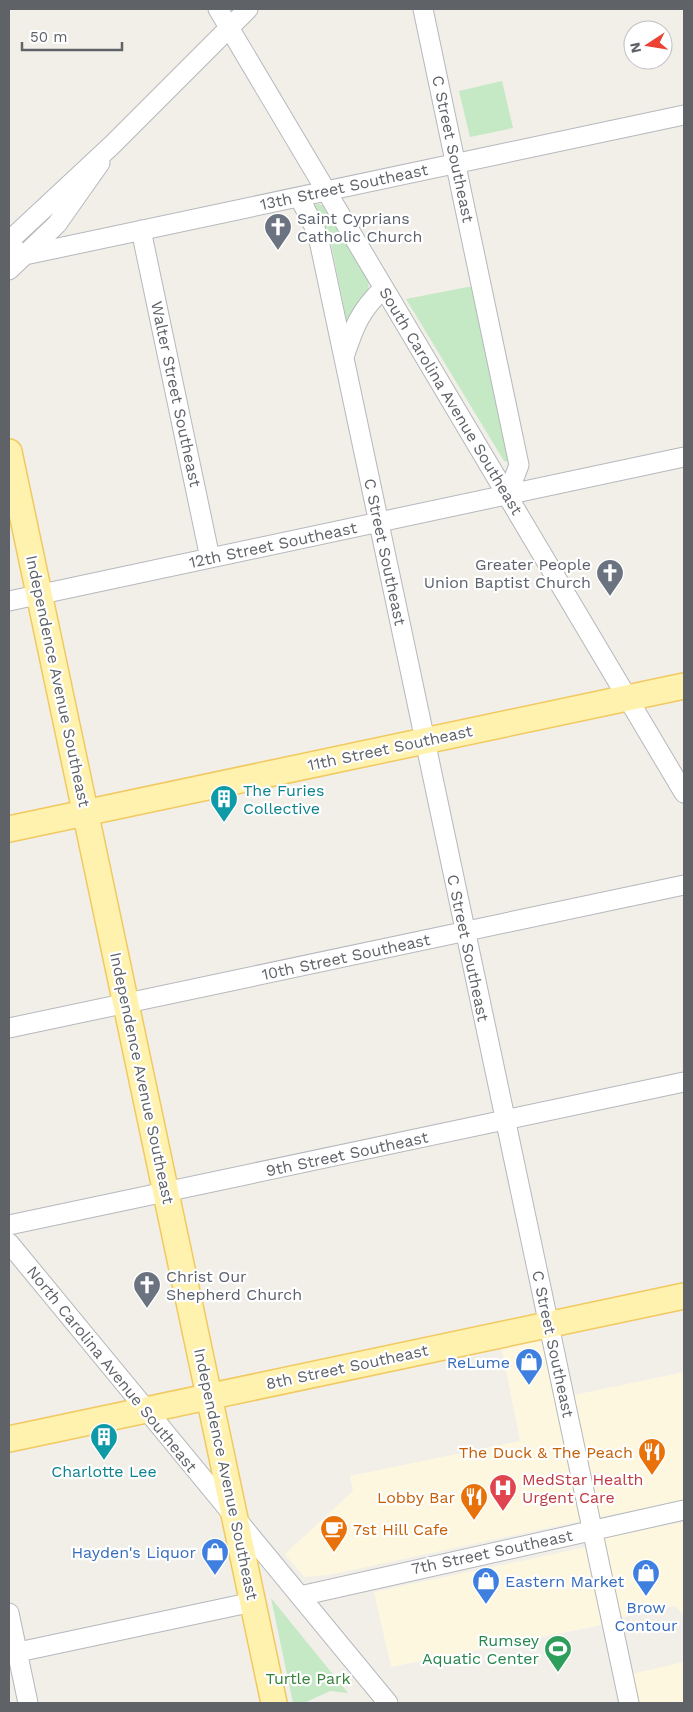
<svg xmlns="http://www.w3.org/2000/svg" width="693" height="1712" font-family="'Work Sans',sans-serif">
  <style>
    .commercial { fill: #fef7e0 }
    .green { fill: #c5e8c5 }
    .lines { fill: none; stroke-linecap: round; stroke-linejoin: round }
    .minor-casing { stroke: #b5b8bc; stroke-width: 21 }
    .major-casing { stroke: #f2c960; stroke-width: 28 }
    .minor { stroke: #fff; stroke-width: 19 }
    .major { stroke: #fff2af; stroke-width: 25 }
    .labels { text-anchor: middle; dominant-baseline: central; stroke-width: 4.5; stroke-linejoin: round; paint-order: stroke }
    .street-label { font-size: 16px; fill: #5f6368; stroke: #fff }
    .worship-label { font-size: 16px; fill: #5b616d; stroke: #fff; text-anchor: start }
    .culture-label { font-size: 16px; fill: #0d838f; stroke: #fff; text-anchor: start }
    .shop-label { font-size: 16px; fill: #366cbe; stroke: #fff; text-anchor: end }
    .food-label { font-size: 16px; fill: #c56008; stroke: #fff; text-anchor: end }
    .health-label { font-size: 16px; fill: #be3a42; stroke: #fff; text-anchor: start }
    .leisure-label { font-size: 16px; fill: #27864d; stroke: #fff; text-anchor: end }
    .park-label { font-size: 16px; fill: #348238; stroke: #fff }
  </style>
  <rect width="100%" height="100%" fill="#f1efe8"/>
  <path class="commercial" d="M 541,1337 L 580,1521 L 329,1575 L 304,1577 L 285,1554 L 353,1491 L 350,1476 L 520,1441 L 501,1345 Z
    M 684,1372 L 684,1500 L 600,1517 L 574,1395 Z
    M 684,1522 L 684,1615 L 675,1606 L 619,1618 L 603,1537 Z
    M 587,1547 L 602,1625 L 391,1667 L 374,1592 Z
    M 684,1662 L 684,1703 L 637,1703 L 631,1674 Z"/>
  <path class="green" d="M 502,81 L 513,128 L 470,137 L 459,91 Z
    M 319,204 L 323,206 L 369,281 L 368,290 L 347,323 L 331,243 L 313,205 Z
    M 473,286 L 509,462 L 504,461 L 406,299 Z
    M 271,1598 L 348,1693 L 330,1691 L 304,1703 L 293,1703 Z"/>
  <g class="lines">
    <defs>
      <path id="minor" d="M 218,9 L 684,793
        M 423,9 L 519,465 L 508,494
        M 299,197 L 315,228 L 320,245 L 629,1703
        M 141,230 L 210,558
        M 9,241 L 112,145 L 248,9
        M 9,242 L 18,252 L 25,255 L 684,115
        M 9,270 L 57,224 L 100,163
        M 344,357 C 354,327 360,310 384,288
        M 9,601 L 684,457
        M 9,1028 L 684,885
        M 9,1225 L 684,1082
        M 9,1243 L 388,1703
        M 300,1596 L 684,1510
        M 9,1613 L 28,1703
        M 9,1654 L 253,1602"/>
      <path id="major" d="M 9,452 L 274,1703
        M 9,829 L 684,686
        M 9,1439 L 684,1296"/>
    </defs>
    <use href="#minor" class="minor-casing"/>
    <use href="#major" class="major-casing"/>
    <use href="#minor" class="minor"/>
    <use href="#major" class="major"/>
  </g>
  <defs>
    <symbol id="church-pin" viewBox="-11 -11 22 30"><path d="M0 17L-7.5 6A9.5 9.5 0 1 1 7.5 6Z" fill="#6b7280" stroke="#fff"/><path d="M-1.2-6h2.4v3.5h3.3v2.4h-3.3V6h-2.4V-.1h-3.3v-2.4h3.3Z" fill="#fff"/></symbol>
    <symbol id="building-pin" viewBox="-11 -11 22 30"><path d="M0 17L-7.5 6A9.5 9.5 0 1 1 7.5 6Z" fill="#0f9aa8" stroke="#fff"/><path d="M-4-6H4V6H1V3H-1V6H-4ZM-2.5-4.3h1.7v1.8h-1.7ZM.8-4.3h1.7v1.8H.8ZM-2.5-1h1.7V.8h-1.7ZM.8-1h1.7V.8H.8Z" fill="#fff"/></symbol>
    <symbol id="shop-pin" viewBox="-11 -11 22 30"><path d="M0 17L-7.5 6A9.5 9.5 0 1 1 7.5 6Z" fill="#3f7fe0" stroke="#fff"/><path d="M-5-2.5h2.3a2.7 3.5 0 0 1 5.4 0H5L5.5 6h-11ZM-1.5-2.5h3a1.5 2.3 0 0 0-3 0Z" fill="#fff"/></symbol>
    <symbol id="restaurant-pin" viewBox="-11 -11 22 30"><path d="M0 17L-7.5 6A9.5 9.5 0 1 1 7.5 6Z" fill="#e8710a" stroke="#fff"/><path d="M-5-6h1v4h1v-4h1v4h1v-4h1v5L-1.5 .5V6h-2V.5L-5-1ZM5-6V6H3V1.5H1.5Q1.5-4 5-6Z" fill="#fff"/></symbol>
    <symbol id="hospital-pin" viewBox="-11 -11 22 30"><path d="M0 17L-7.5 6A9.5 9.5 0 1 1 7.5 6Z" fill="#e0444e" stroke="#fff"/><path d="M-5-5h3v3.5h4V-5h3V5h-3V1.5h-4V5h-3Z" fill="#fff"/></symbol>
    <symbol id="cafe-pin" viewBox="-11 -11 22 30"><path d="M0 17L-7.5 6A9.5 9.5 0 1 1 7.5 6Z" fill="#e8710a" stroke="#fff"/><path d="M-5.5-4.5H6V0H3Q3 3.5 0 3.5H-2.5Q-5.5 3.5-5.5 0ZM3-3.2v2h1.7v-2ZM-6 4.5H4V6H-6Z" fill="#fff"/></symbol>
    <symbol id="stadium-pin" viewBox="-11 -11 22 30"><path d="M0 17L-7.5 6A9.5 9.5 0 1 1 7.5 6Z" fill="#2e9e5b" stroke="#fff"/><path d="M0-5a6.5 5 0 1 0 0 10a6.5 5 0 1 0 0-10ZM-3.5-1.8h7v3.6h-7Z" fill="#fff"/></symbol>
  </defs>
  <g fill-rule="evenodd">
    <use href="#church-pin" x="262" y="211" width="32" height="43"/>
    <use href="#church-pin" x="594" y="557" width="32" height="43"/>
    <use href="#building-pin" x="208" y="783" width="32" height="43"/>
    <use href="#church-pin" x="131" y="1269" width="32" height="43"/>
    <use href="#shop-pin" x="513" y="1346" width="32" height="43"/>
    <use href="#building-pin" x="88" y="1421" width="32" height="43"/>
    <use href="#restaurant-pin" x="636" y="1436" width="32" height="43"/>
    <use href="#hospital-pin" x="487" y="1472" width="32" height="43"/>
    <use href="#restaurant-pin" x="458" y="1481" width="32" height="43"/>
    <use href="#cafe-pin" x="318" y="1513" width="32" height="43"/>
    <use href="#shop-pin" x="199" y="1536" width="32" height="43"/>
    <use href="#shop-pin" x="630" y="1557" width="32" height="43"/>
    <use href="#shop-pin" x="470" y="1565" width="32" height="43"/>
    <use href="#stadium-pin" x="542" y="1633" width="32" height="43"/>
  </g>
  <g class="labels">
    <g class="street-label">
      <text transform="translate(453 149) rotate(78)">C Street Southeast</text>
      <text transform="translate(344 187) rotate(-12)">13th Street Southeast</text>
      <text transform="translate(176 394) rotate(78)">Walter Street Southeast</text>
      <text transform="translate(451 401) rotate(59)">South Carolina Avenue Southeast</text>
      <text transform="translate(273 545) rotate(-12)">12th Street Southeast</text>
      <text transform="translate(385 552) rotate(78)">C Street Southeast</text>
      <text transform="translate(58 681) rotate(78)">Independence Avenue Southeast</text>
      <text transform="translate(390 748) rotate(-12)">11th Street Southeast</text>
      <text transform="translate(468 948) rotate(78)">C Street Southeast</text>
      <text transform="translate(346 957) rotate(-12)">10th Street Southeast</text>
      <text transform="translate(142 1078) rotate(78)">Independence Avenue Southeast</text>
      <text transform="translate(347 1154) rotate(-12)">9th Street Southeast</text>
      <text transform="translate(553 1344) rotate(78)">C Street Southeast</text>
      <text transform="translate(347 1367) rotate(-12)">8th Street Southeast</text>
      <text transform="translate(112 1369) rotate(51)">North Carolina Avenue Southeast</text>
      <text transform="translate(226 1474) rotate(78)">Independence Avenue Southeast</text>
      <text transform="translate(492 1552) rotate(-12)">7th Street Southeast</text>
    </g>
    <g class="worship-label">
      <text x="297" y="218">Saint Cyprians<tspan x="297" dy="18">Catholic Church</tspan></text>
      <text x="591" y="564" text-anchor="end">Greater People<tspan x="591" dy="18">Union Baptist Church</tspan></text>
      <text x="166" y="1276">Christ Our<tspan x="166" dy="18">Shepherd Church</tspan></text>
    </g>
    <g class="culture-label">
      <text x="243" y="790">The Furies<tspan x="243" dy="18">Collective</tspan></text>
      <text x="104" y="1471" text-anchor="middle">Charlotte Lee</text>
    </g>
    <g class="shop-label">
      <text x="510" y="1362">ReLume</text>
      <text x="196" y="1552">Hayden's Liquor</text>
      <text x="505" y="1581" text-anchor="start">Eastern Market</text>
      <text x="646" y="1607" text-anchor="middle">Brow<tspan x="646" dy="18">Contour</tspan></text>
    </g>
    <g class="food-label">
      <text x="633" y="1452">The Duck &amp; The Peach</text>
      <text x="455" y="1497">Lobby Bar</text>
      <text x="353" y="1529" text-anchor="start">7st Hill Cafe</text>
    </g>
    <g class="health-label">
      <text x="522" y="1479">MedStar Health<tspan x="522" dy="18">Urgent Care</tspan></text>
    </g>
    <g class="leisure-label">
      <text x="539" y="1640">Rumsey<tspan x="539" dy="18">Aquatic Center</tspan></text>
    </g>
    <g class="park-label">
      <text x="308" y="1678">Turtle Park</text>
    </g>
  </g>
  <rect width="693" height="1712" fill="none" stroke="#5f6368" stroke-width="20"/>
  <g transform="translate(648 45) rotate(258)"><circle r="24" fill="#ffffff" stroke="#bfc1c3"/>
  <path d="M0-4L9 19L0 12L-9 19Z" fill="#ea4335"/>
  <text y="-8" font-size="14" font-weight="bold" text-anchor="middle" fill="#5f6368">N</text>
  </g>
  <path d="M22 42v8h100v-8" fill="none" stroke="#5f6368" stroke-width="2.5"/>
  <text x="30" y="42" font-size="15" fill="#5f6368" stroke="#ffffff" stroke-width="4" paint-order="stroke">50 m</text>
</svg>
